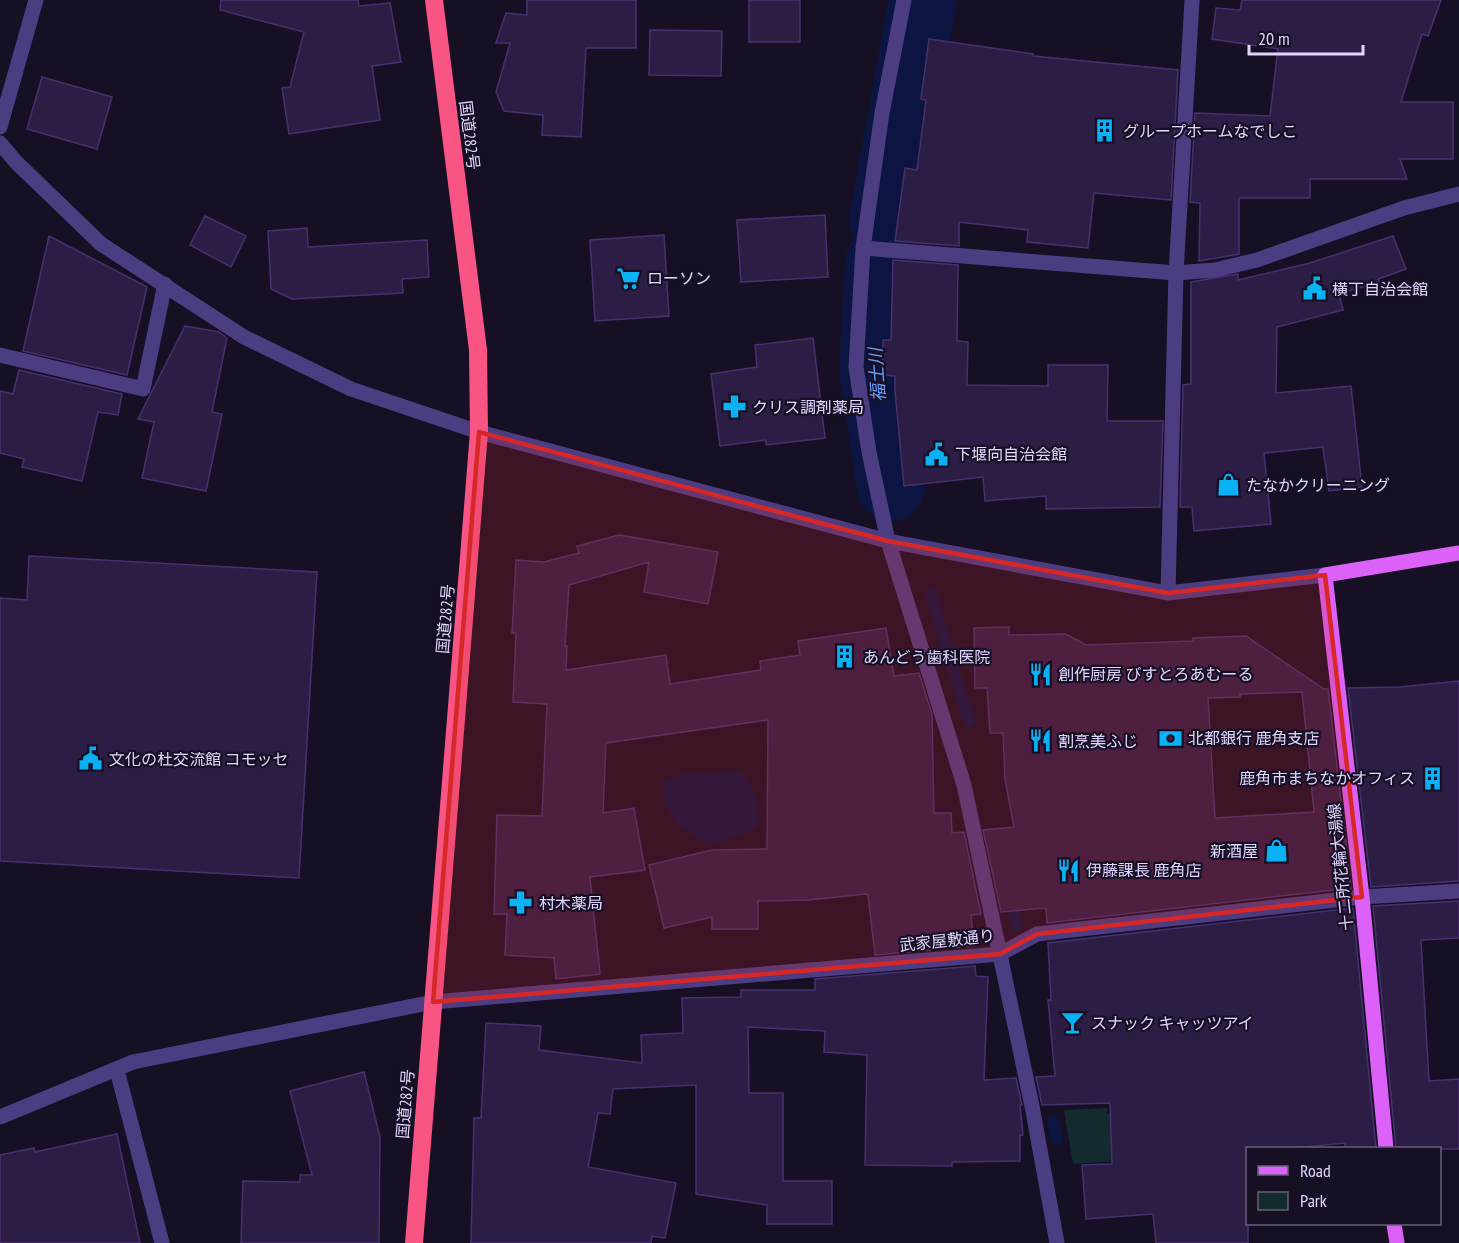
<svg xmlns="http://www.w3.org/2000/svg" width="1459" height="1243" font-family="'PT Sans Narrow','Noto Sans JP',sans-serif">
  <style>
    .green { fill: #132a2e }
    .water { fill: #0c1541 }
    .lines { fill: none; stroke-linecap: round; stroke-linejoin: round }
    .stream { stroke: #0c1541; stroke-width: 12 }
    .river { stroke: #0c1541; stroke-width: 68 }
    .building { fill: #2c1d45; stroke: #483070; stroke-width: 1.5; fill-rule: evenodd }
    .minor { stroke: #4c3d82; stroke-width: 15 }
    .major { stroke: #dc61f9; stroke-width: 15 }
    .highway { stroke: #f85585; stroke-width: 18 }
    .marked { fill: #d62828; fill-opacity: 0.2; stroke: #d62828; stroke-width: 4.5; stroke-linejoin: round }
    .labels { text-anchor: middle; dominant-baseline: central; stroke-width: 4.5; stroke-linejoin: round; paint-order: stroke }
    .poi-label { font-size: 16px; fill: #e1d5fd; stroke: #171025; text-anchor: start }
    .street-label { font-size: 16px; fill: #e1d5fd; stroke: #171025 }
    .water-label { font-size: 18px; font-style: italic; fill: #679af9; stroke: #171025 }
  </style>
  <rect width="100%" height="100%" fill="#171025"/>
  <path class="green" d="M 1107,1108 L 1107,1114 L 1242,1110 L 1166,1157 L 1073,1164 L 1064,1110 Z"/>
  <path class="water" d="M 742,771 L 757,800 L 757,827 L 717,843 L 700,840 L 678,824 L 664,802 L 664,782 L 684,774 Z"/>
  <g class="lines">
    <path class="stream" d="M 931,594 L 969,721
      M 1010,895 L 1017,926
      M 1053,1121 L 1057,1139"/>
    <path class="river" d="M 883,220 L 923,0
      M 879,263 L 873,370 L 891,487"/>
  </g>
  <path class="building" d="M 221,0 L 358,0 L 359,6 L 390,3 L 401,62 L 372,66 L 380,120 L 289,134 L 282,88 L 290,87 L 304,32 L 220,10 Z
    M 527,0 L 636,0 L 636,48 L 586,48 L 581,137 L 542,135 L 543,115 L 504,111 L 496,92 L 510,43 L 496,43 L 506,13 L 527,15 Z
    M 749,0 L 800,0 L 800,42 L 749,42 Z
    M 1242,0 L 1441,0 L 1428,36 L 1422,34 L 1401,102 L 1453,102 L 1453,159 L 1400,159 L 1407,179 L 1310,179 L 1310,198 L 1239,198 L 1239,254 L 1199,261 L 1200,203 L 1190,202 L 1195,113 L 1270,116 L 1278,49 L 1212,39 L 1216,8 L 1240,10 Z
    M 650,30 L 722,31 L 721,76 L 649,75 Z
    M 929,39 L 1033,54 L 1033,56 L 1178,70 L 1171,200 L 1094,193 L 1088,248 L 1027,242 L 1028,230 L 959,222 L 959,246 L 895,241 L 905,168 L 917,170 L 926,100 L 921,99 Z
    M 42,77 L 112,97 L 97,149 L 27,129 Z
    M 825,215 L 828,277 L 741,282 L 737,220 Z
    M 205,216 L 246,236 L 231,267 L 190,245 Z
    M 307,228 L 308,247 L 427,240 L 429,277 L 402,279 L 403,293 L 292,299 L 271,289 L 268,231 Z
    M 664,235 L 669,316 L 595,321 L 590,240 Z
    M 49,236 L 147,287 L 127,375 L 23,351 Z
    M 1393,236 L 1406,269 L 1378,279 L 1379,282 L 1339,294 L 1343,310 L 1277,327 L 1276,393 L 1351,386 L 1362,487 L 1329,491 L 1323,447 L 1264,453 L 1271,524 L 1194,531 L 1192,507 L 1180,507 L 1183,385 L 1191,384 L 1191,282 L 1238,274 L 1238,280 L 1310,263 Z
    M 893,260 L 958,265 L 957,341 L 968,342 L 967,385 L 1048,386 L 1048,365 L 1108,365 L 1107,421 L 1163,421 L 1160,507 L 1046,509 L 1046,496 L 985,501 L 983,477 L 904,486 L 895,391 L 895,376 L 882,375 L 883,340 L 891,340 Z
    M 185,326 L 219,332 L 227,338 L 212,412 L 222,414 L 206,491 L 142,478 L 154,422 L 138,419 Z
    M 813,338 L 825,438 L 766,445 L 766,440 L 720,446 L 711,374 L 757,367 L 755,345 Z
    M 19,370 L 122,394 L 118,415 L 98,412 L 82,481 L 22,467 L 24,459 L 0,453 L 0,391 L 13,394 Z
    M 619,535 L 718,552 L 708,604 L 644,592 L 649,562 L 569,585 L 565,646 L 567,646 L 566,670 L 666,655 L 670,684 L 761,670 L 760,661 L 800,655 L 798,641 L 886,628 L 894,676 L 919,673 L 932,714 L 934,813 L 951,813 L 952,833 L 964,832 L 981,914 L 971,915 L 974,946 L 875,955 L 868,895 L 865,894 L 809,900 L 758,901 L 758,929 L 712,929 L 712,917 L 664,928 L 649,865 L 712,850 L 767,849 L 768,720 L 606,743 L 603,813 L 634,808 L 645,870 L 590,877 L 600,974 L 556,979 L 554,958 L 505,955 L 507,914 L 494,914 L 497,815 L 542,816 L 547,704 L 513,702 L 516,633 L 512,633 L 516,560 L 544,562 L 579,553 L 577,546 Z
    M 29,556 L 317,572 L 299,878 L 0,861 L 0,598 L 27,600 Z
    M 1009,627 L 1009,635 L 1066,634 L 1086,645 L 1193,641 L 1193,638 L 1246,636 L 1324,689 L 1328,689 L 1351,888 L 1047,923 L 1046,908 L 1001,912 L 983,830 L 1014,827 L 1005,779 L 1003,733 L 990,733 L 987,688 L 975,688 L 974,628 ZM 1302,692 L 1314,812 L 1215,818 L 1208,698 L 1240,697 L 1240,694 Z
    M 1459,681 L 1459,881 L 1371,887 L 1348,688 L 1399,687 Z
    M 1459,901 L 1459,938 L 1421,940 L 1429,1081 L 1459,1079 L 1459,1149 L 1396,1149 L 1373,906 Z
    M 1353,908 L 1376,1149 L 1345,1149 L 1345,1143 L 1283,1149 L 1248,1149 L 1248,1243 L 1156,1243 L 1153,1214 L 1086,1219 L 1082,1165 L 1112,1164 L 1110,1103 L 1042,1105 L 1036,1077 L 1055,1076 L 1048,1000 L 1051,1000 L 1048,943 Z
    M 975,966 L 976,976 L 988,977 L 984,1080 L 1016,1078 L 1022,1105 L 1020,1105 L 1023,1135 L 1020,1135 L 1020,1161 L 952,1162 L 952,1166 L 865,1165 L 867,1055 L 824,1052 L 825,1031 L 748,1027 L 749,1093 L 783,1093 L 783,1181 L 832,1181 L 832,1224 L 767,1224 L 767,1205 L 696,1194 L 696,1085 L 613,1089 L 610,1114 L 598,1113 L 588,1167 L 676,1183 L 665,1238 L 652,1236 L 651,1243 L 471,1243 L 474,1118 L 481,1118 L 486,1023 L 541,1026 L 539,1050 L 642,1063 L 641,1035 L 683,1033 L 682,998 L 741,997 L 741,990 L 815,990 L 815,979 Z
    M 364,1072 L 380,1137 L 379,1243 L 241,1243 L 243,1181 L 300,1182 L 300,1175 L 312,1175 L 290,1091 Z
    M 117,1134 L 140,1243 L 0,1243 L 0,1155 L 34,1148 L 35,1152 Z"/>
  <g class="lines">
    <path class="minor" d="M 904,0 L 882,113 L 863,248 L 856,367 L 869,452 L 888,541 L 964,785 L 1032,1106 L 1057,1243
      M 1192,0 L 1176,273 L 1168,593 L 1325,575
      M 0,127 L 36,0
      M 0,143 L 16,162 L 101,244 L 244,337 L 351,389 L 479,432 L 888,541 L 1168,593
      M 863,248 L 1176,273 L 1215,270 L 1257,260 L 1404,208 L 1459,194
      M 0,355 L 143,389 L 165,284
      M 117,1070 L 162,1243
      M 0,1117 L 133,1062 L 433,1002 L 1000,954 L 1037,934 L 1362,897 L 1459,891"/>
    <path class="major" d="M 1386,1148 L 1362,897 L 1325,575 L 1459,553
      M 1394,1224 L 1397,1243"/>
    <path class="highway" d="M 414,1243 L 479,432 L 478,350 L 434,0"/>
  </g>
  <path class="marked" d="M 479,432 L 888,541 L 1168,593 L 1325,575 L 1362,897 L 1037,934 L 1000,954 L 433,1002 Z"/>
  <defs>
    <symbol id="building-bare" viewBox="-9 -9 18 18"><path d="M-4-6H4V6H1V3H-1V6H-4ZM-2.5-4.3h1.7v1.8h-1.7ZM.8-4.3h1.7v1.8H.8ZM-2.5-1h1.7V.8h-1.7ZM.8-1h1.7V.8H.8Z" fill="#0ab1f5" stroke="#171025" stroke-width="2.5" paint-order="stroke"/></symbol>
    <symbol id="supermarket-bare" viewBox="-9 -9 18 18"><path d="M-6-5.5h2.5l.6 2H6L4.5 2H-2.5L-4.4-4H-6ZM-1.5 3.2a1.3 1.3 0 1 0 .1 0ZM3 3.2a1.3 1.3 0 1 0 .1 0Z" fill="#0ab1f5" stroke="#171025" stroke-width="2.5" paint-order="stroke"/></symbol>
    <symbol id="civic-bare" viewBox="-9 -9 18 18"><path d="M-.6-6.5H3V-4.5H.6V-3L4-1V1h2V6H-6V1h2V-1L-.6-3ZM-1.2 2.5V6h2.4V2.5Z" fill="#0ab1f5" stroke="#171025" stroke-width="2.5" paint-order="stroke"/></symbol>
    <symbol id="pharmacy-bare" viewBox="-9 -9 18 18"><path d="M-2-6h4v4h4v4h-4v4h-4v-4h-4v-4h4Z" fill="#0ab1f5" stroke="#171025" stroke-width="2.5" paint-order="stroke"/></symbol>
    <symbol id="shop-bare" viewBox="-9 -9 18 18"><path d="M-5-2.5h2.3a2.7 3.5 0 0 1 5.4 0H5L5.5 6h-11ZM-1.5-2.5h3a1.5 2.3 0 0 0-3 0Z" fill="#0ab1f5" stroke="#171025" stroke-width="2.5" paint-order="stroke"/></symbol>
    <symbol id="restaurant-bare" viewBox="-9 -9 18 18"><path d="M-5-6h1v4h1v-4h1v4h1v-4h1v5L-1.5 .5V6h-2V.5L-5-1ZM5-6V6H3V1.5H1.5Q1.5-4 5-6Z" fill="#0ab1f5" stroke="#171025" stroke-width="2.5" paint-order="stroke"/></symbol>
    <symbol id="bank-bare" viewBox="-9 -9 18 18"><path d="M-6-4H6V4H-6ZM0-2.3a2.3 2.3 0 1 0 0 4.6a2.3 2.3 0 1 0 0-4.6Z" fill="#0ab1f5" stroke="#171025" stroke-width="2.5" paint-order="stroke"/></symbol>
    <symbol id="bar-bare" viewBox="-9 -9 18 18"><path d="M-6-5H6L.8 .8V4.5H3.5V6h-7V4.5H-.8V.8Z" fill="#0ab1f5" stroke="#171025" stroke-width="2.5" paint-order="stroke"/></symbol>
  </defs>
  <g fill-rule="evenodd">
    <use href="#building-bare" x="1088" y="114" width="33" height="33"/>
    <use href="#supermarket-bare" x="612" y="262" width="33" height="33"/>
    <use href="#civic-bare" x="1298" y="272" width="33" height="33"/>
    <use href="#pharmacy-bare" x="718" y="390" width="33" height="33"/>
    <use href="#civic-bare" x="920" y="438" width="33" height="33"/>
    <use href="#shop-bare" x="1212" y="468" width="33" height="33"/>
    <use href="#building-bare" x="828" y="640" width="33" height="33"/>
    <use href="#restaurant-bare" x="1024" y="658" width="33" height="33"/>
    <use href="#bank-bare" x="1154" y="722" width="33" height="33"/>
    <use href="#restaurant-bare" x="1024" y="724" width="33" height="33"/>
    <use href="#civic-bare" x="74" y="742" width="33" height="33"/>
    <use href="#building-bare" x="1416" y="762" width="33" height="33"/>
    <use href="#shop-bare" x="1260" y="834" width="33" height="33"/>
    <use href="#restaurant-bare" x="1052" y="854" width="33" height="33"/>
    <use href="#pharmacy-bare" x="504" y="886" width="33" height="33"/>
    <use href="#bar-bare" x="1056" y="1006" width="33" height="33"/>
  </g>
  <g class="labels">
    <g class="poi-label">
      <text x="1123" y="131">グループホームなでしこ</text>
      <text x="647" y="278">ローソン</text>
      <text x="1332" y="289">横丁自治会館</text>
      <text x="752" y="407">クリス調剤薬局</text>
      <text x="955" y="454">下堰向自治会館</text>
      <text x="1246" y="485">たなかクリーニング</text>
      <text x="863" y="657">あんどう歯科医院</text>
      <text x="1058" y="674">創作厨房 びすとろあむーる</text>
      <text x="1188" y="738">北都銀行 鹿角支店</text>
      <text x="1058" y="741">割烹美ふじ</text>
      <text x="109" y="759">文化の杜交流館 コモッセ</text>
      <text x="1415" y="778" text-anchor="end">鹿角市まちなかオフィス</text>
      <text x="1258" y="851" text-anchor="end">新酒屋</text>
      <text x="1086" y="870">伊藤課長 鹿角店</text>
      <text x="539" y="903">村木薬局</text>
      <text x="1091" y="1023">スナック キャッツアイ</text>
    </g>
    <g class="street-label">
      <text transform="translate(470 135) rotate(83)">国道282号</text>
      <text transform="translate(445 619) rotate(-85)">国道282号</text>
      <text transform="translate(1340 867) rotate(-96)">十二所花輪大湯線</text>
      <text transform="translate(947 940) rotate(-6)">武家屋敷通り</text>
      <text transform="translate(405 1104) rotate(-85)">国道282号</text>
    </g>
    <g class="water-label">
      <text transform="translate(877 375) rotate(-94)">福士川</text>
    </g>
  </g>
  <rect x="1246" y="1147" width="195" height="78" fill="#171025" stroke="#685f7b" stroke-width="1.5"/>
  <rect x="1258" y="1166" width="30" height="9" fill="#dc61f9" stroke="#685f7b" stroke-width="1.5"/>
  <text x="1300" y="1177" font-size="18" fill="#e1d5fd">Road</text>
  <rect x="1258" y="1192" width="30" height="18" fill="#132a2e" stroke="#685f7b" stroke-width="1.5"/>
  <text x="1300" y="1207" font-size="18" fill="#e1d5fd">Park</text>
  <path d="M1249 45v9h114v-9" fill="none" stroke="#e1d5fd" stroke-width="3"/>
  <text x="1258" y="45" font-size="18" fill="#e1d5fd" stroke="#171025" stroke-width="4.5" paint-order="stroke">20 m</text>
</svg>
